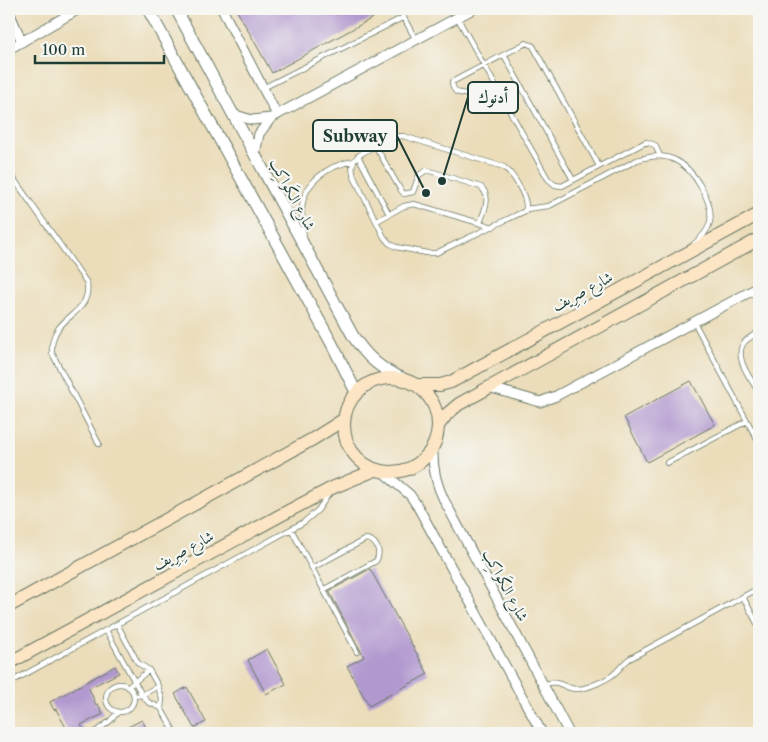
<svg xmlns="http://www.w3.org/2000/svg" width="768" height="742" font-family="'Libre Caslon Text',Amiri,serif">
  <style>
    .building { fill: #b198cf }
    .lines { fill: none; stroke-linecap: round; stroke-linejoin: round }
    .service-casing { stroke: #667563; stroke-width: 6 }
    .minor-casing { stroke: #667563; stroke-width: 11 }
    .tertiary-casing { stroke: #667563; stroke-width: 13 }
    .secondary-casing { stroke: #667563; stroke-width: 14 }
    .service { stroke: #fff; stroke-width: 4.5 }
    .minor { stroke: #fff; stroke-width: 9 }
    .tertiary { stroke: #fff; stroke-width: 11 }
    .secondary { stroke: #fce5c4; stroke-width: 12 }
    .labels { text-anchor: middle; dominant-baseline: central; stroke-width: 4.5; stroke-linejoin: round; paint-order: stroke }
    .street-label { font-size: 15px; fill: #1f3d34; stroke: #f6f6f2 }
    .leader { fill: none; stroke: #1f3d34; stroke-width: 2 }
    .callout-dot { fill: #1f3d34; stroke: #f6f6f2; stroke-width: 2 }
    .callout { fill: #f6f6f2; stroke: #1f3d34; stroke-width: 2 }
    .callout-label { font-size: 16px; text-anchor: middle; font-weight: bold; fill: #1f3d34 }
  </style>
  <rect width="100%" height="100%" fill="#f6f6f2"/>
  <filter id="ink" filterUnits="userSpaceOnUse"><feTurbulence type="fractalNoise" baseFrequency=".02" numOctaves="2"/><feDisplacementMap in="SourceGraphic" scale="10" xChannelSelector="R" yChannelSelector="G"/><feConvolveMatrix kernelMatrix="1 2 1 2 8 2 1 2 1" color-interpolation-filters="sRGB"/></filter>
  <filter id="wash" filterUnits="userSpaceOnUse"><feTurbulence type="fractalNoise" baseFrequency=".0096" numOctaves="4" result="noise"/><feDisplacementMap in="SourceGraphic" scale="20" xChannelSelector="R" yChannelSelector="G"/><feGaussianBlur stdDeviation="1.12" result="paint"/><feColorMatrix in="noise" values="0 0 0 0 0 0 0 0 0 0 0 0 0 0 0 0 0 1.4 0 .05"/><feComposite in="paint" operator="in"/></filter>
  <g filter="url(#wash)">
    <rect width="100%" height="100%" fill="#ebddba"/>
    <g id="blocks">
      <path class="building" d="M 236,9 L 389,9 L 272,73 Z
        M 691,381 L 715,425 L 647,462 L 624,417 Z
        M 370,569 L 428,674 L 369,706 L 347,666 L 364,657 L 329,591 Z
        M 267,649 L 286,684 L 266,694 L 248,660 Z
        M 115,666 L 119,673 L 89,688 L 96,705 L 98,704 L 103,714 L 81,725 L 85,733 L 69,733 L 59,715 L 56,709 L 54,710 L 50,702 Z
        M 187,687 L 206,722 L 194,728 L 175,694 Z
        M 142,720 L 149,733 L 116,733 Z"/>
    </g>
  </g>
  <g filter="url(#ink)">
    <use href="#blocks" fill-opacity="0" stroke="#667563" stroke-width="1"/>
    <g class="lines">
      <defs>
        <path id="service" d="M 399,9 L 416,40
          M 457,17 L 548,179 L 555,185 L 562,186 L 646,142 L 655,145 L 660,156
          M 504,55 L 573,180
          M 263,88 L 404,17
          M 505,101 L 499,102 L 456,92 L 453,87 L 452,82 L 526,43 L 533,46 L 599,166
          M 403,136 L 504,167 C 513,174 530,200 525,211 L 436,253 L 427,253 L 396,247 L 389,243 L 384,237 L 354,177 C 352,171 351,166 354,161 C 359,152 393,136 403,136 Z
          M 376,147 L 400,189 L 404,194 L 413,192 L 419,175 L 427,170 L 481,187 C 492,197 484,211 480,223
          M 358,156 L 389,214
          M 9,172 L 87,283 C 92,318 49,314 52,353 L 99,444
          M 526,209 L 549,206 L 637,160 C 649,156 663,154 675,160 C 693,168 714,202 710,222 C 708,231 702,237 694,244
          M 377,221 L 404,206 L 414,204 L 493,227
          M 304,238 C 303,229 302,220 302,211 C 302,183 328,165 354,161
          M 694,322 L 759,443
          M 759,331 C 755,335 746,339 743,344 C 734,359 752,380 759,393
          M 667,463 L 747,421
          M 291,529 L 357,652
          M 312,568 L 366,539 C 376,540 382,552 376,561 L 323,590
          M 743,597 L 759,627
          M 117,624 L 138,663 L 149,670 L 158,686 L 162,699 L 161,708 L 175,733
          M 106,630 L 142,695 L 148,702 L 161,708
          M 9,683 L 304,522 L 318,510 L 330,492
          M106 698a14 14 0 1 1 28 0a14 14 0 1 1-28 0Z
          M 543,685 C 559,678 562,688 576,689 C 585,690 609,679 615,673 C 620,668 624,663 629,659 L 759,588
          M 128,687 L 149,670
          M 134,696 L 142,695 L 158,686
          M 94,733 L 110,721 L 118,712"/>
        <path id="minor" d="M 222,9 L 277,115
          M 9,12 L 22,42
          M 9,49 L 79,9
          M 232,114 L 252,120 L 271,118
          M 255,154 L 259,134 L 271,118 L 473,9
          M 488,387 L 540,402 L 556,396 L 759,287
          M 433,446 C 432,466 435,482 444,500 L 569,733
          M 383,472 L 410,495 L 418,507 L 542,733"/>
        <path id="tertiary" d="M 148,9 L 332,344 L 356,392
          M 176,9 L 353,336 C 366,356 380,369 402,378"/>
        <path id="secondary" d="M344 425a47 47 0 1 1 94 0a47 47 0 1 1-94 0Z
          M 417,385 L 440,385 L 451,382 L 759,214
          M 438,426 L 447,414 L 459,404 L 759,239
          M 9,606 L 313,439 L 343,420
          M 9,663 L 281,515 L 332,488 L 375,470"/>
      </defs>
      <use href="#service" class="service-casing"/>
      <use href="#minor" class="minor-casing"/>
      <use href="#tertiary" class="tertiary-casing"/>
      <use href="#secondary" class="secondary-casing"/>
      <use href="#service" class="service"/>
      <use href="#minor" class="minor"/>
      <use href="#tertiary" class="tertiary"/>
      <use href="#secondary" class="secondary"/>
    </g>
  </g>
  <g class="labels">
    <g class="street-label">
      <text transform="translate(293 194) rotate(62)">شارع الكَواكِب</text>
      <text transform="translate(582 291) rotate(-28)">شارع صِرِيف</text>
      <text transform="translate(183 550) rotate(-28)">شارع صِرِيف</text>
      <text transform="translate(506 585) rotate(62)">شارع الكَواكِب</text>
    </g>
  </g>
  <path class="leader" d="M442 181L468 97M426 193L397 136"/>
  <g class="callout-dot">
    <circle cx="442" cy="181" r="5"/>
    <circle cx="426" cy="193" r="5"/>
  </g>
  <g class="callout">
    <rect x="468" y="82" width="50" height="31" rx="5"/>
    <rect x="313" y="120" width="84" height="31" rx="5"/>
  </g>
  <g class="callout-label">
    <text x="493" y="103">أدنوك</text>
    <text x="355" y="142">Subway</text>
  </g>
  <rect width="768" height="742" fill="none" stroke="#f6f6f2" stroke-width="30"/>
  <path d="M35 55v8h129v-8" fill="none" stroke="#1f3d34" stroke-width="2.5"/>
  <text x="42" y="55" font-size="15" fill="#1f3d34" stroke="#f6f6f2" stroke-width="4" paint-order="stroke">100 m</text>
</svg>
